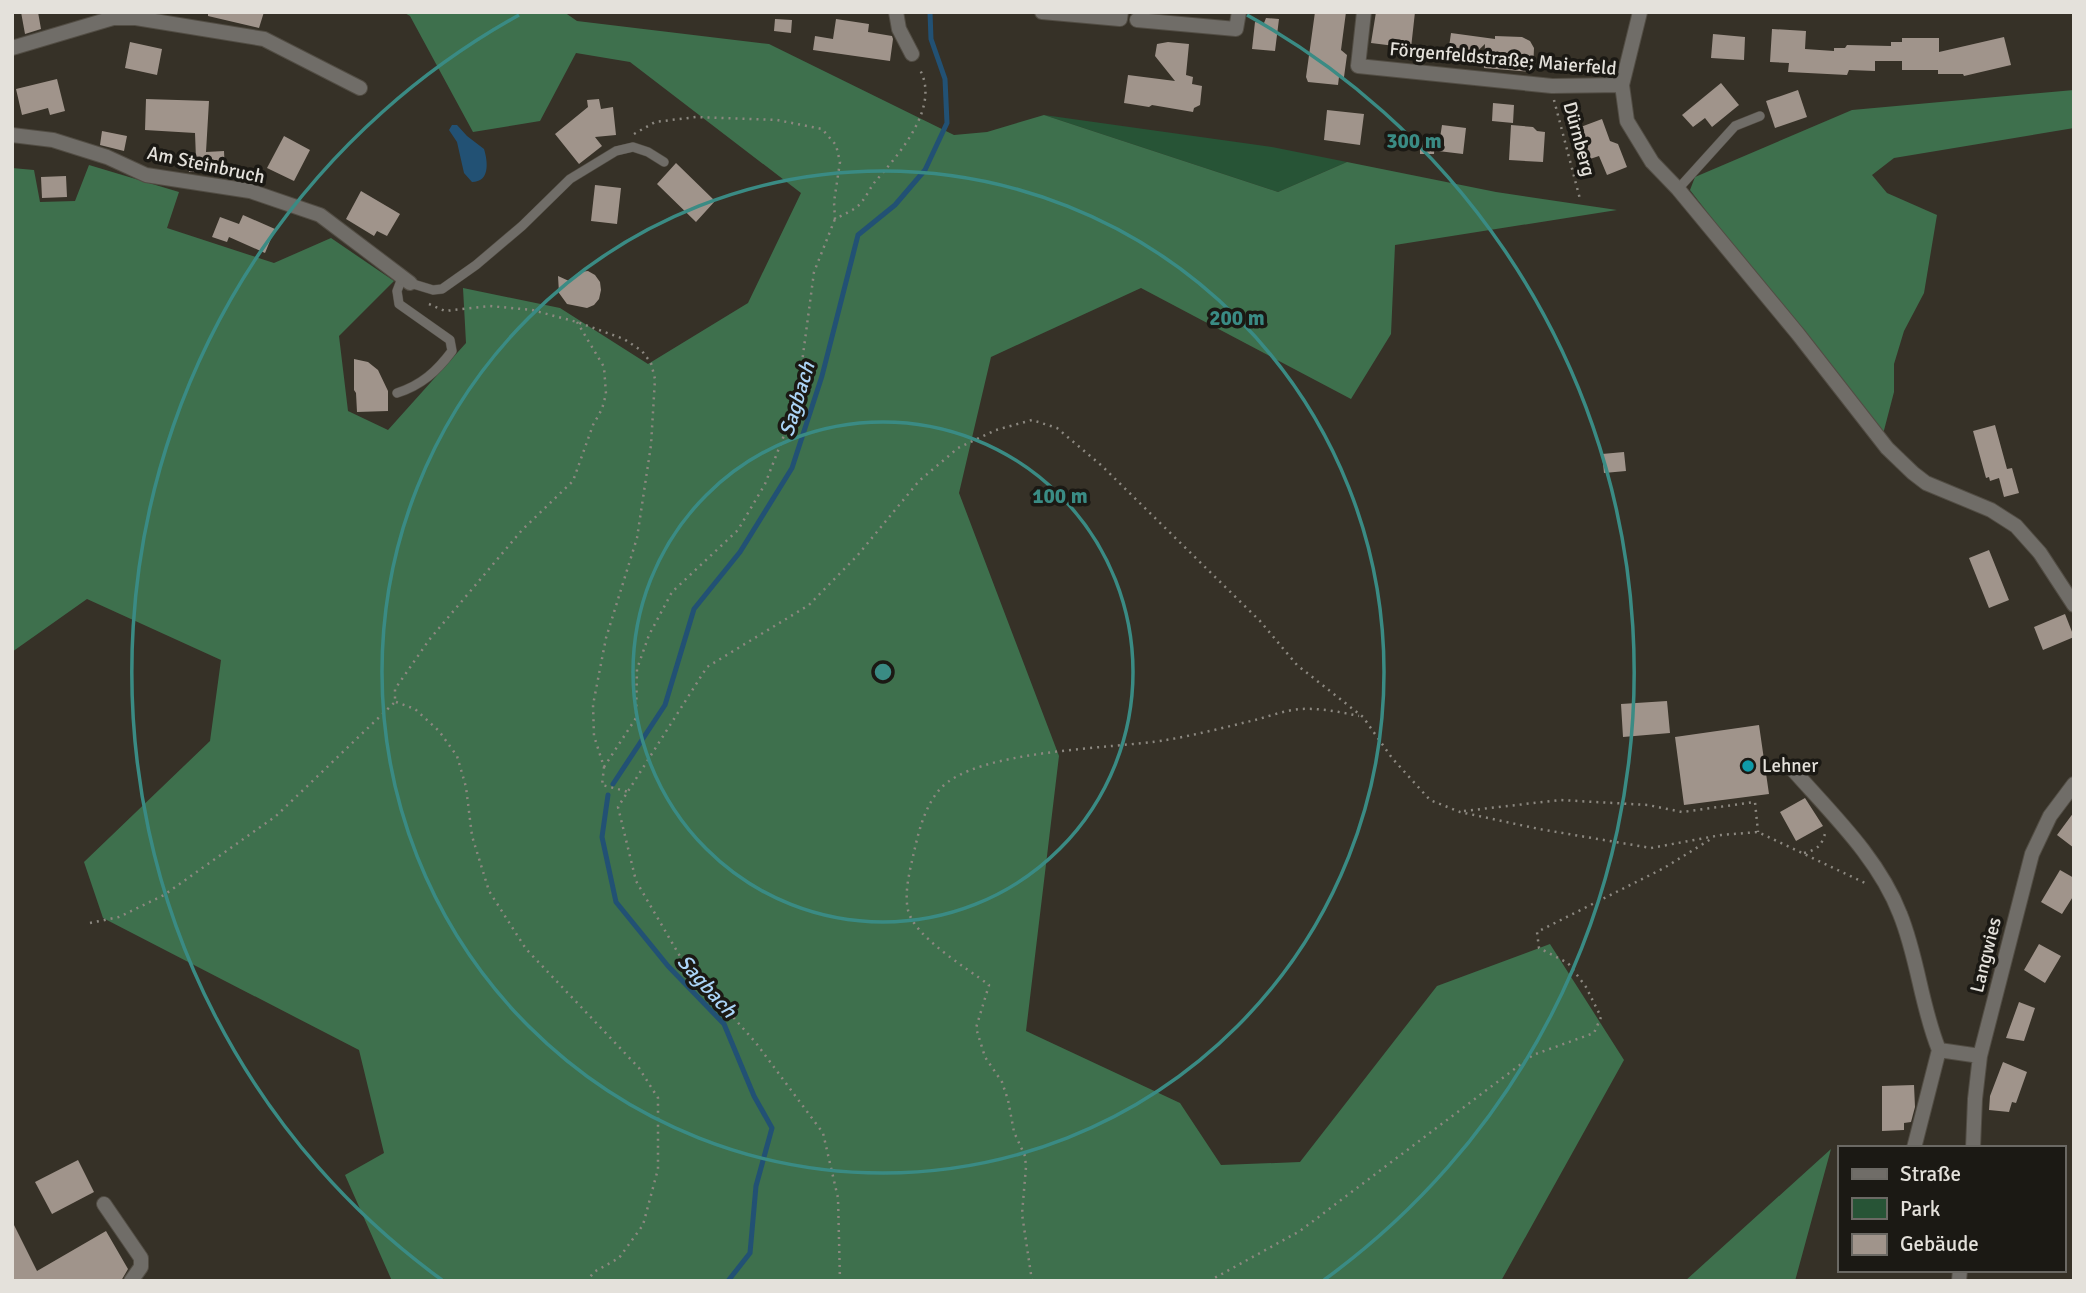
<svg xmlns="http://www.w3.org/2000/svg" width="2086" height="1293" font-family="Signika,sans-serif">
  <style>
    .green { fill: #275436 }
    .forest { fill: #3e704d }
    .water { fill: #225174 }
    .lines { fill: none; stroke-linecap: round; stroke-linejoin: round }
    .stream { stroke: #225174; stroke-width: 5 }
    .building { fill: #a0948b }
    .lane-casing { stroke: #524d44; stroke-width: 10 }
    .street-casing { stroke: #524d44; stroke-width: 16 }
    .path { stroke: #8c8880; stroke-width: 2.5; stroke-dasharray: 2 5; stroke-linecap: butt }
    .lane { stroke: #706d68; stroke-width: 9 }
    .street { stroke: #706d68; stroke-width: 14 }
    .ring { fill: none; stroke: #3a8b84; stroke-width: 3.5 }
    .culture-dot { fill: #0f9aa8; stroke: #1b1914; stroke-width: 2.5 }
    .labels { text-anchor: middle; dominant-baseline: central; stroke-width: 7; stroke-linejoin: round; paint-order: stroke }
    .street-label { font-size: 19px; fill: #e4e1db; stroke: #1b1914 }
    .poi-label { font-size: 19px; fill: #e4e1db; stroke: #1b1914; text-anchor: start }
    .water-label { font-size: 21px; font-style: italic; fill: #abd4f7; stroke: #1b1914 }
    .centre { fill: #3a8b84; stroke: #1b1914; stroke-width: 3.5 }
    .ring-label { font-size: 21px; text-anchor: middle; font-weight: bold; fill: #3a8b84; stroke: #1b1914; stroke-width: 7; stroke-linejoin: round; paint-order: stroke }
  </style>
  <rect width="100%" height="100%" fill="#363127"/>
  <path class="green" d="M 1044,115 L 1272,147 L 1347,162 L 1278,192 Z"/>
  <path class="forest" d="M 403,12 L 564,12 L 577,21 L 769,44 L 954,135 L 987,132 L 1044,115 L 1278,192 L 1347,162 L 1496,192 L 1617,210 L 1395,245 L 1391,334 L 1351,399 L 1141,288 L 991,357 L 959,493 L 1059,756 L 1026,1031 L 1180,1103 L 1221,1165 L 1300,1162 L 1437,986 L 1550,944 L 1624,1060 L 1501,1281 L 392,1281 L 345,1175 L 384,1153 L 359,1050 L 103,918 L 84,862 L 210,741 L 221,660 L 87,599 L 12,652 L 12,168 L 34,170 L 40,202 L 75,201 L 89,165 L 179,192 L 167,228 L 274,263 L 331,238 L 394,281 L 339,336 L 348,411 L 388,430 L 466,343 L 463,288 L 560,308 L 648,364 L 748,303 L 801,193 L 630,62 L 576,53 L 540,121 L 473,132 L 410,16 Z
    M 2074,90 L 2074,128 L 1894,158 L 1872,175 L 1887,193 L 1937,215 L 1924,293 L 1904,331 L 1894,364 L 1894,392 L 1882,438 L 1690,190 L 1695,177 L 1852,110 Z
    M 1831,1149 L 1795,1281 L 1685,1281 Z"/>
  <path class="water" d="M 452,125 L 457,125 L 467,136 L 484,149 C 488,162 490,182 472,182 L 464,173 L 457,142 L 449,130 Z"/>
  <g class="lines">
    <path class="stream" d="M 613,784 L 665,705 L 694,609 L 740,552 L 792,468 L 822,376 L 858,235 L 895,205 L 925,170 L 947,123 L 945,79 L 931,39 L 930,12
      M 608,795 L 602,837 L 616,902 L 668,966 L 724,1024 L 754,1096 L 772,1128 L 756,1186 L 750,1253 L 728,1281"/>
  </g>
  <path class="building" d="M 21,12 L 38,12 L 41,29 L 25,34 Z
    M 208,12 L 264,12 L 259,28 L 208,16 Z
    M 1315,12 L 1346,12 L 1341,50 L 1347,55 L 1344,77 L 1339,77 L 1338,85 L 1308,82 L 1306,77 Z
    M 1376,12 L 1415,12 L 1411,48 L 1371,43 Z
    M 1266,18 L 1279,19 L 1275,51 L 1252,49 L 1255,22 L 1264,23 Z
    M 775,19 L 792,20 L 791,33 L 774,31 Z
    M 836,19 L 869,24 L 868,32 L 892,36 L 893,39 L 890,61 L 813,50 L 815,36 L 833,39 Z
    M 1772,29 L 1806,31 L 1805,49 L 1834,51 L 1834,48 L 1845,48 L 1847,45 L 1891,46 L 1891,42 L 1902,42 L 1902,38 L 1939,38 L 1939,52 L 2004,37 L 2011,65 L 1964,76 L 1963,74 L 1938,74 L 1938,70 L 1902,70 L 1902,61 L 1875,61 L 1875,71 L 1849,70 L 1847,75 L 1788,72 L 1789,63 L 1770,62 Z
    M 1451,33 L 1495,39 L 1495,36 L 1522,37 L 1530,41 L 1534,48 L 1533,72 L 1484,68 L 1485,44 L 1464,64 L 1447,61 Z
    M 1713,34 L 1745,37 L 1744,60 L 1711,58 Z
    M 130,42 L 162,49 L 157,75 L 125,68 Z
    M 1168,42 L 1189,44 L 1186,75 L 1193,77 L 1192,84 L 1202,86 L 1200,105 L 1194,108 L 1193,112 L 1152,105 L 1149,107 L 1124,103 L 1128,75 L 1175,81 L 1155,56 L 1157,44 Z
    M 57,79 L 65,111 L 50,115 L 48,108 L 22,115 L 16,89 Z
    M 1721,83 L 1739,105 L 1712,127 L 1705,118 L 1693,127 L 1682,115 Z
    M 1798,90 L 1807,117 L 1775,128 L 1766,101 Z
    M 146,99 L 209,101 L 206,152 L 224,151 L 225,172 L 189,172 L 188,160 L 196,159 L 195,133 L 145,130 Z
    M 599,99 L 601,109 L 613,107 L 616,135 L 595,137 L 602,146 L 579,164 L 555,134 L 588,107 L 587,100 Z
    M 1493,103 L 1514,105 L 1513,123 L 1492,121 Z
    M 1327,110 L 1364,114 L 1360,145 L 1324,140 Z
    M 1602,119 L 1610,141 L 1618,144 L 1627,167 L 1607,175 L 1599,156 L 1590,159 L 1578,128 Z
    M 1442,125 L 1466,128 L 1463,154 L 1438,151 Z
    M 1511,125 L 1533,127 L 1537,131 L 1545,132 L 1543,162 L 1509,160 Z
    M 102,131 L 127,136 L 124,151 L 100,145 Z
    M 284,136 L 310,150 L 294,181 L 267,168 Z
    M 1420,141 L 1435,141 L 1434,154 L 1420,154 Z
    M 676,163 L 715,201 L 696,222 L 657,184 Z
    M 66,176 L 67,197 L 42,198 L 41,177 Z
    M 595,185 L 621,188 L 617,224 L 591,221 Z
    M 361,191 L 400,214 L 387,236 L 377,231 L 374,236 L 346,219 Z
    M 243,215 L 275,229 L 265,253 L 229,237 L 227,242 L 212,237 L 220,217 L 239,224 Z
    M 588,271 L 595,275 L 600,282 L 601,290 L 599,299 L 594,305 L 587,308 L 567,304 L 559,293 L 558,276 L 569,281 L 579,272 Z
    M 354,359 L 368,362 L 378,370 L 388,391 L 388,411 L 357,412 L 356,393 L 354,390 Z
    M 1995,425 L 2007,469 L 2012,468 L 2019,493 L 2004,497 L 1999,478 L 1990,481 L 1989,477 L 1986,478 L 1973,431 Z
    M 1624,452 L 1626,471 L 1604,473 L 1602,454 Z
    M 1989,550 L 2009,600 L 1989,608 L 1969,558 Z
    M 2065,614 L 2074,637 L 2043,650 L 2034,627 Z
    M 1667,701 L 1670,733 L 1623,737 L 1621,704 Z
    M 1759,725 L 1769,794 L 1684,805 L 1675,737 Z
    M 1805,798 L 1823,826 L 1796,841 L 1780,812 Z
    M 2074,812 L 2074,848 L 2057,835 Z
    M 2060,870 L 2074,878 L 2074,895 L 2062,914 L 2041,902 Z
    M 2039,944 L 2061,956 L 2045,983 L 2024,970 Z
    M 2019,1002 L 2035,1008 L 2024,1041 L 2006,1038 Z
    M 2003,1062 L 2027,1072 L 2016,1103 L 2012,1102 L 2009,1112 L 1989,1110 L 1990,1096 Z
    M 1914,1085 L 1915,1107 L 1911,1122 L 1904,1123 L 1904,1130 L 1882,1131 L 1882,1086 Z
    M 78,1160 L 94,1192 L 52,1214 L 35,1182 Z
    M 12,1221 L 37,1271 L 106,1231 L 128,1269 L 121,1281 L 12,1281 Z"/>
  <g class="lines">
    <defs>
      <path id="lane" d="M 1678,189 L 1735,126 L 1760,116
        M 410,283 L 433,290 L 442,289 L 476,265 L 522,226 L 570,179 L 616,151 L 633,147 L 648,152 L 664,162
        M 397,393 C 422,385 437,371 452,351 L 450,340 L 399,304 L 397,291 L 402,278"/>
      <path id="street" d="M 896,12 L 899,29 L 912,54
        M 1042,12 L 1120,19 L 1121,12
        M 1364,12 L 1358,66 L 1552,86 L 1622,85 L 1627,121 L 1652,162 L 1678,189 L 1798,334 L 1887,448 L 1913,473 L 1926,483 L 1991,510 L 2016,526 L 2040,553 L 2074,605
        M 1137,20 L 1236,29 L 1239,12
        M 12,48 L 113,18 L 136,18 L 264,39 L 360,88
        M 1622,85 L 1640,12
        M 12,135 L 53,140 L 107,157 L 146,175 L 250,191 L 320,215 L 410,283
        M 1794,771 C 1833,815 1879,859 1900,914 C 1918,958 1921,1006 1939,1050 L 1980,1056
        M 1914,1148 L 1939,1050
        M 1973,1148 L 1975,1099 L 1980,1056 L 2032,854 L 2050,816 L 2074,784
        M 104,1204 L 141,1258 L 141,1267 L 131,1281
        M 1959,1281 L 1960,1270"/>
    </defs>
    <use href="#lane" class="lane-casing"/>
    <use href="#street" class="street-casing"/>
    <path class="path" d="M 1554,100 L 1580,199
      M 634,134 L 655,122 L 696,117 L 777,120 L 822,129 L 836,145 L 840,162 L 834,202 L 835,219 C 842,215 853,211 859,205 C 865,199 869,190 874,183 C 898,155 942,107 919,68
      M 429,304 L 445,311 L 490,306 L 532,310 L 577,322 L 624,339 L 642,351 L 651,363 L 655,379 L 651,445 L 637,538 L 606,638 L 593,705 L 594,736 L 604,767 L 602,785 L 629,792
      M 396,702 L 415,709 L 439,731 L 457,756 L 466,787 L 472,836 L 489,891 L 526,949 L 639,1068 L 658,1098 L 658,1169 L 643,1225 L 619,1258 L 594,1272 L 587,1281
      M 604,767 L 636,718 L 637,669 L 649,635 L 672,592 L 738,530 L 765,484 L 783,438 L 801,370 L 814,272 L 835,219
      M 1464,811 L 1560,800 L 1648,805 L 1682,812 L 1755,802 L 1758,832
      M 1804,853 C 1819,849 1822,845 1826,830
      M 90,923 L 119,917 L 164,895 L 276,816 L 395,702 L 395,689 L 429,640 L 522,530 L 573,481 L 593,425 L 602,409 L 606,394 L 604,367 L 577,322
      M 840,1281 L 838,1198 L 823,1133 L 756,1043 L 681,958 L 636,881 L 618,807 L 707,667 L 809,605 L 857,556 L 919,481 L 958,448 L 996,430 L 1032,420 L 1057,428 L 1102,466 L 1260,621 L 1297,665 L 1363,717 L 1392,758 L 1430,800 L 1460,812 L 1539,829 L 1651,848 L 1721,835 L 1758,832 L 1867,884
      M 1032,1281 L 1022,1214 L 1026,1167 L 1025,1156 L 1014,1132 L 1008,1100 L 1002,1082 L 985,1057 L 976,1028 L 989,985 C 967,968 914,937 908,910 C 904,892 910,870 914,852 C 919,830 925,806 940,789 C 976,749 1113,749 1166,740 C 1196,735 1226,727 1255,720 C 1270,716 1286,710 1301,709 C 1321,708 1340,712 1359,716
      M 1209,1281 L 1300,1231 L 1533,1055 L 1594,1033 L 1601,1017 L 1586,987 L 1568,963 L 1539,948 L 1537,932 L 1664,868 L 1711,839"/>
    <use href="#lane" class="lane"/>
    <use href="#street" class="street"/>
  </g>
  <g class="ring">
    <circle cx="883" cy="672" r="250"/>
    <circle cx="883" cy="672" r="501"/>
    <path d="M442 1280A751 751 0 0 1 519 15M1247 15A751 751 0 0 1 1324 1280"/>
  </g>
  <circle class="culture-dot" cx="1748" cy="766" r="7"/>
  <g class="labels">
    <g class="street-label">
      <text transform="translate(1503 59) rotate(5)">Förgenfeldstraße; Maierfeld</text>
      <text transform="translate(1579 139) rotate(75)">Dürnberg</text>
      <text transform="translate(206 165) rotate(12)">Am Steinbruch</text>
      <text transform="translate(1986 955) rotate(-76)">Langwies</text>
    </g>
    <g class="poi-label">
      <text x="1762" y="766">Lehner</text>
    </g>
    <g class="water-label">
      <text transform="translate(797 399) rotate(-73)">Sagbach</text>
      <text transform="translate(707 986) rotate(48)">Sagbach</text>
    </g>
  </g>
  <circle cx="883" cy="672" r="10" class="centre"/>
  <g class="ring-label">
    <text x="1414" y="148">300 m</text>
    <text x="1237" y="325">200 m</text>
    <text x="1060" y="503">100 m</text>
  </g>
  <rect width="2086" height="1293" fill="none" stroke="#e4e1db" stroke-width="28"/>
  <rect x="1838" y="1146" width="228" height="126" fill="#1b1914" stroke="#6b6964" stroke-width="2"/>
  <rect x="1852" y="1169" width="35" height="10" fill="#706d68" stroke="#6b6964" stroke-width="2"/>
  <text x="1900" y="1181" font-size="21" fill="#e4e1db">Straße</text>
  <rect x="1852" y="1198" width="35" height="21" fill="#275436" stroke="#6b6964" stroke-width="2"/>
  <text x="1900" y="1216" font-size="21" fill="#e4e1db">Park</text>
  <rect x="1852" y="1234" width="35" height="21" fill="#a0948b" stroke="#6b6964" stroke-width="2"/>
  <text x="1900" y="1251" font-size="21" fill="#e4e1db">Gebäude</text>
</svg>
